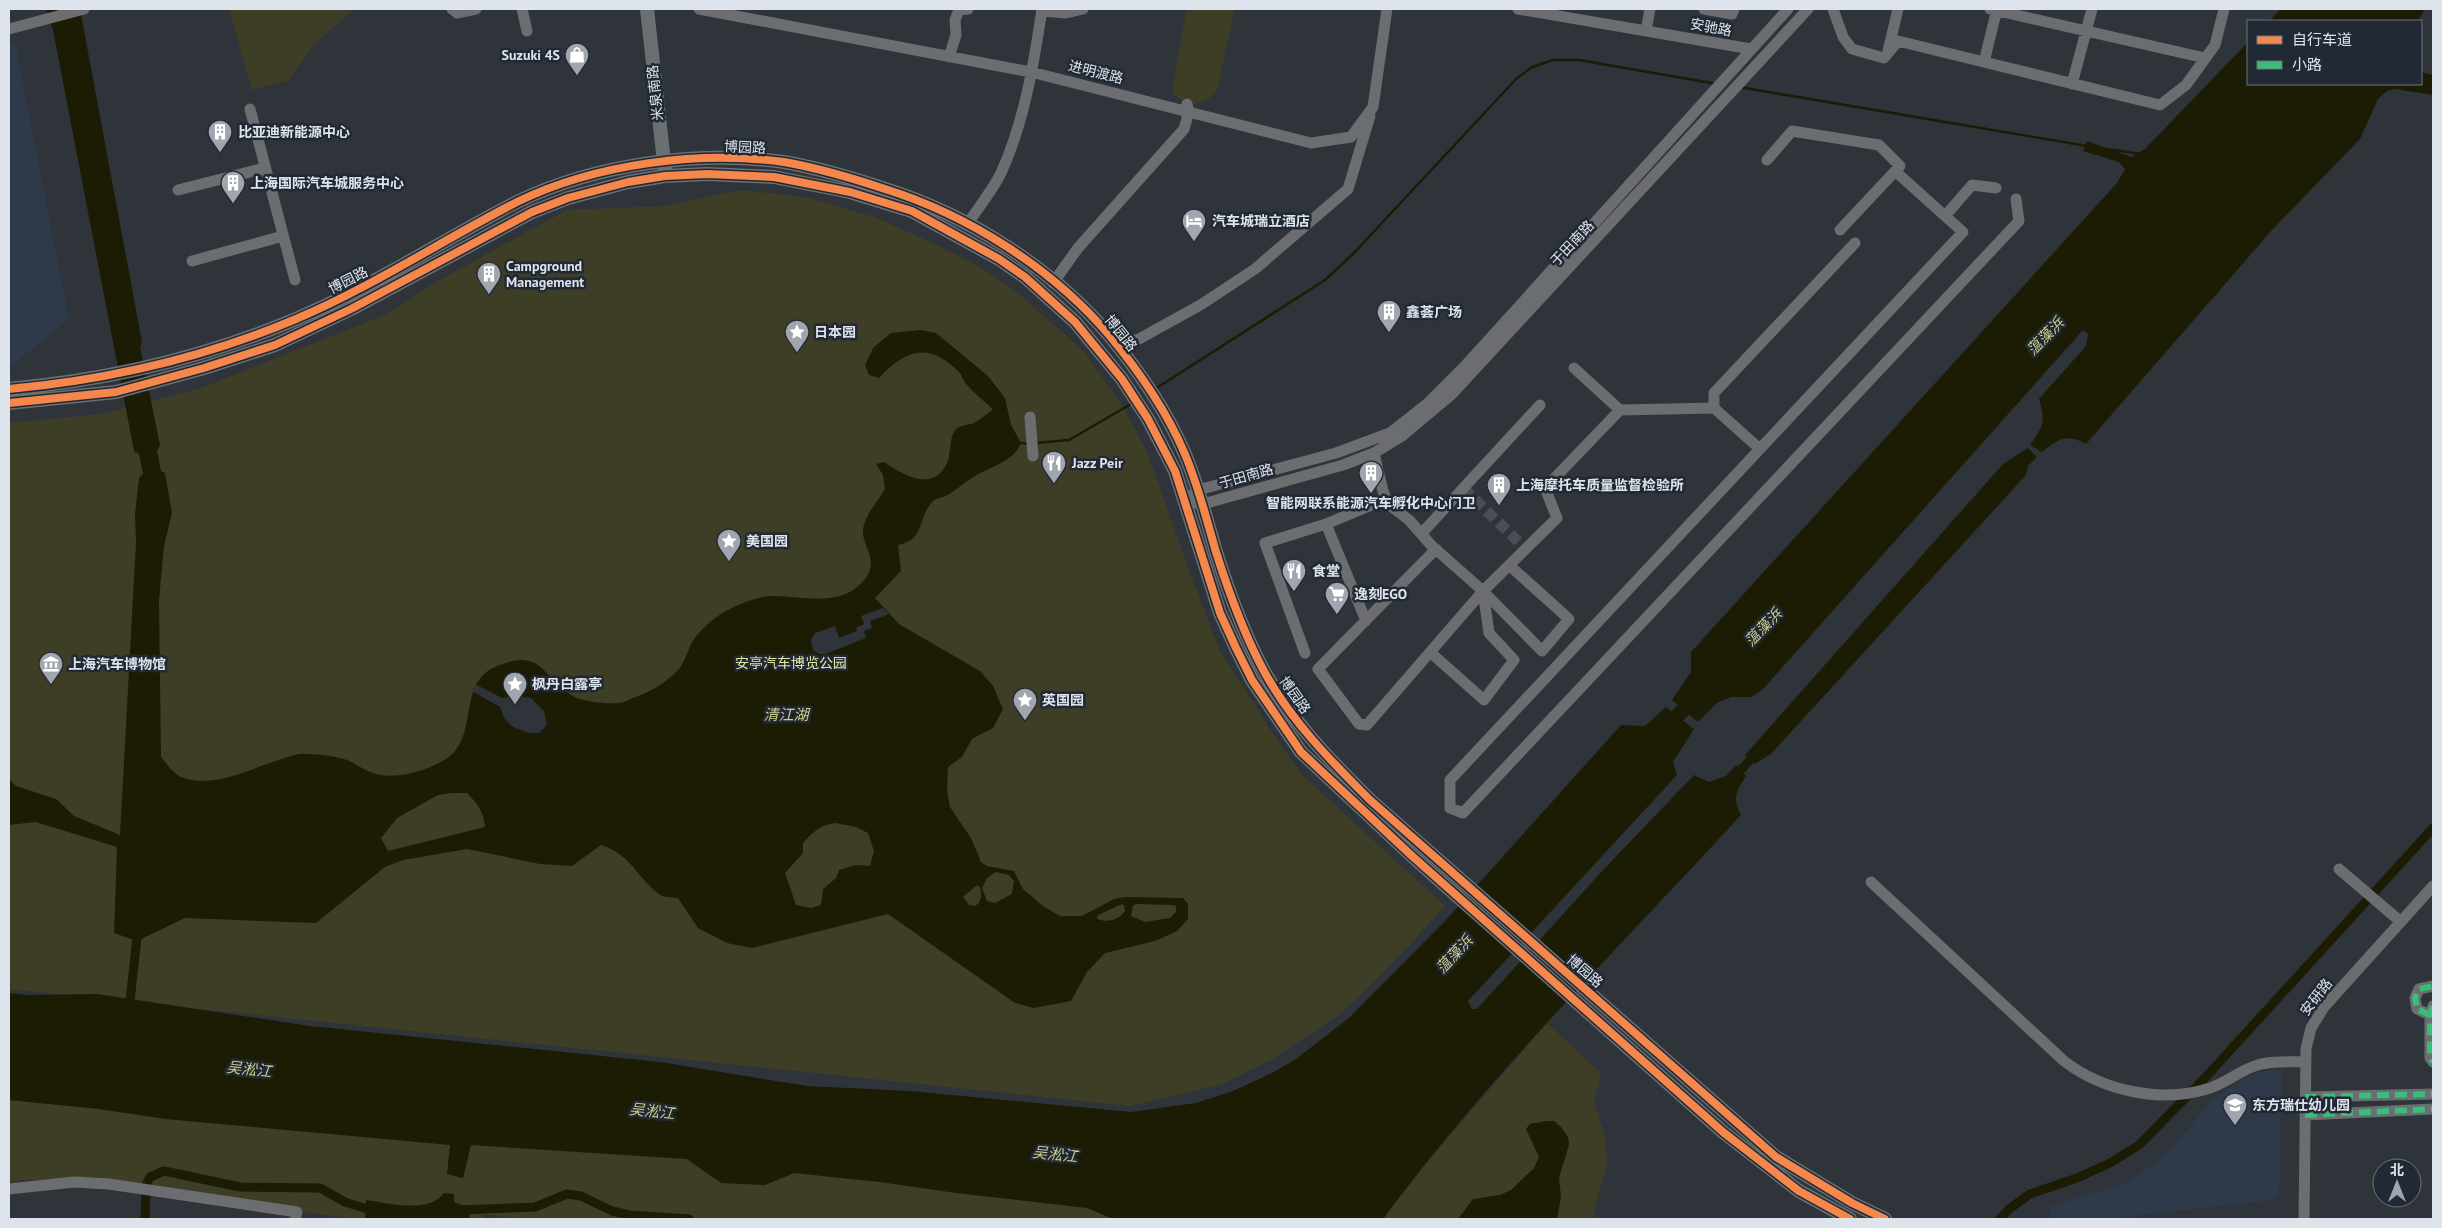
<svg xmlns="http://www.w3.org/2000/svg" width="2442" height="1228" font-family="'PT Sans','Noto Sans SC',sans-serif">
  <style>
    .built { fill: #2e3949 }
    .green { fill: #3e3e26 }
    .water { fill: #1c1c05; fill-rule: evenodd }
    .pier { fill: #2f343a }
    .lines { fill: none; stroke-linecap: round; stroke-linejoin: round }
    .stream { stroke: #1c1c05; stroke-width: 2.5 }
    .canal { stroke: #1c1c05; stroke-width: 9 }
    .river { stroke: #1c1c05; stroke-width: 15 }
    .minor-tunnel { stroke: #494e55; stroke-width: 11; stroke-dasharray: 11 5.5; stroke-linecap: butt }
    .minor { stroke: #6b6d70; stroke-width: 11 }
    .major { stroke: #6a6f73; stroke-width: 14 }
    .quiet { stroke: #3abd76; stroke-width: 6; stroke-dasharray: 12 6; stroke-linecap: butt }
    .cycleway-casing { stroke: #212935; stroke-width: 11 }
    .cycleway { stroke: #f5874c; stroke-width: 8 }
    .labels { text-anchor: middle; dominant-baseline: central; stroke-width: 5; stroke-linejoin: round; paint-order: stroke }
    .street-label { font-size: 14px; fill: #dee4ec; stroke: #212935 }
    .poi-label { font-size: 14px; font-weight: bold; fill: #dee4ec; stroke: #212935; text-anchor: start }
    .park-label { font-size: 14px; fill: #e2e49e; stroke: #212935 }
    .water-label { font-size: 15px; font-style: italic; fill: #cdcf89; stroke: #212935 }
  </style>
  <rect width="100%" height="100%" fill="#2f343a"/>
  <path class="built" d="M 15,41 L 69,319 L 9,368 L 9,43 Z
    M 2265,1071 L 2282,1071 L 2279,1194 L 2273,1200 L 2106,1219 L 2049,1218 L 2050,1207 L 2130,1181 L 2166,1155 L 2214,1098 L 2245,1078 Z"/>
  <path class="green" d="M 229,9 L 351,9 L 351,11 L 314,45 L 289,80 L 252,90 Z
    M 1187,9 L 1235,9 L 1217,90 C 1204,107 1190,108 1173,94 L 1173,82 Z
    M 739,190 L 806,197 L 874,217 L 937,245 L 978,266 L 1018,293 L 1083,351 L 1121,403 L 1148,454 L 1191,576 L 1220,651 L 1266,723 L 1302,775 L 1445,906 L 1379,977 L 1338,1016 L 1273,1059 L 1223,1084 L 1130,1106 L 9,989 L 9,423 L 101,414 L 201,388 L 385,315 L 438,281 L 567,210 L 664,206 Z
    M 1547,1023 L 1601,1073 L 1594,1102 L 1605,1136 L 1607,1164 L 1592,1219 L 1383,1219 L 1424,1166 Z
    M 9,1100 L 99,1109 L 166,1119 L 451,1145 L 463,1178 L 471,1145 L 687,1159 L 713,1178 L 765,1185 L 794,1173 L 880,1182 L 956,1193 L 1087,1208 L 1113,1219 L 518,1219 L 484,1214 L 483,1219 L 355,1219 L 72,1180 L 25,1180 L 9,1182 Z"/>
  <path class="water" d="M 46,9 L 80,9 L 142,342 L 140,347 L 160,445 L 157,451 L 161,471 L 165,473 L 172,513 L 164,546 L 159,600 L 161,757 C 166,763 174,774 181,777 C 214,790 251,768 282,759 C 289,757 298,753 305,754 C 318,754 335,756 347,760 C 356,764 364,770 373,773 C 395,781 432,770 450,756 C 478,733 458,683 495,667 C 542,647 540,675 571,695 C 582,702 605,704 618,703 C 624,703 630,699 636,697 C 652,691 667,682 679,669 C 686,660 688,648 694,639 C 703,627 717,615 730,609 C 743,602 760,596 775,596 C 807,597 846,608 867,576 C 878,559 862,546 863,530 C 865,514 877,503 885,489 L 883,475 L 876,464 L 884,462 C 903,475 933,493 947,463 C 951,454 949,441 954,432 C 958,424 967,426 974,423 C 980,420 987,414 993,409 C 984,401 975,394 967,385 C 963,381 962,375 959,372 C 929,342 906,349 879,378 L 869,375 L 865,365 L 873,348 L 891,333 L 921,330 L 936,333 L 988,376 L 1005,398 L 1011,425 L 1021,443 C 1014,461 993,466 978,474 C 967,480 957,490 946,496 C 941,498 935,498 932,502 C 916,521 926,539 898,545 L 901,571 L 875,598 L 899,624 L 980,671 L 993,686 L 1003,709 L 993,728 L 972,739 L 962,757 L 948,767 L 947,790 L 950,807 L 971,838 L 981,862 L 987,866 L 1014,871 L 1023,889 L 1043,906 L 1060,916 L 1082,916 L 1114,899 L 1125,897 L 1183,898 L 1188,904 L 1188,919 L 1177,931 L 1155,941 L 1105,953 L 1087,972 L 1071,1001 L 1034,1008 L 1015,1003 L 888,914 L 752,948 L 727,943 L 698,928 L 678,898 C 672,897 663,898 659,894 C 637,878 632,855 601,845 L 572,866 L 540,864 L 467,849 L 403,860 L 385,867 L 316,923 L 185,918 L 137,941 L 114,933 L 117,847 L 36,822 L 9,825 L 9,779 L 16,786 L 56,799 L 74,816 L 120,835 L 136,542 L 135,514 L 139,478 L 143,474 L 139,454 L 134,451 L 53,30 ZM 451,793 L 467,793 C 477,803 484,812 485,827 L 388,851 L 381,838 L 397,818 L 438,795 ZM 835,823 L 856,827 L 868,833 L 874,851 L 870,866 L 856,865 L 839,870 L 836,878 L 823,889 L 821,905 L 811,908 L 796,905 L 785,873 L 803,853 L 803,843 C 813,832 820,825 835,823 ZM 996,872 L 1009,875 L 1014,881 L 1012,894 L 995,903 L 987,901 L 982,888 L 987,878 ZM 977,885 L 980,887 C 982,894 982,902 975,906 L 969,905 L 963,897 ZM 1122,904 L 1124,905 L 1125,911 C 1119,920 1108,923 1097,919 L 1098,915 ZM 1138,904 L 1173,905 L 1176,906 L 1176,912 L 1170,918 L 1145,922 L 1131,916 L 1133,905 Z
    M 2281,9 L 2425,9 L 2418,21 L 2269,21 Z
    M 2248,42 L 2248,84 L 2421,84 L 2421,72 L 2433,75 L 2433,95 L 2395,89 L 2387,91 L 2378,99 L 2360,139 L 2272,230 L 2086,444 C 2068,433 2058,439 2042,452 L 2030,445 C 2043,427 2046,421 2039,399 L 2086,346 L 2088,334 L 2083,330 L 1764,688 L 1752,697 L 1732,697 L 1717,703 L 1698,722 L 1672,700 L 1691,672 L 1691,652 L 2117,183 L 2125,169 L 2119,162 L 2083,151 L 2087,141 L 2131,157 L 2145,149 Z
    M 2028,448 L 2037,457 L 2028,466 L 2026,475 L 1771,754 L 1755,764 L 1745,755 L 2003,464 Z
    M 1666,707 L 1694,729 L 1673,762 L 1677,775 L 1468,1001 L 1472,1009 L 1477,1009 L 1604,869 L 1694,775 L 1709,782 L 1726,776 L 1736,765 L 1746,776 C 1736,792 1732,797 1741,815 C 1619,948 1490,1074 1383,1219 L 1113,1219 L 1087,1208 L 956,1193 L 880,1182 L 794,1173 L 765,1185 L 721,1183 L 687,1159 L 471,1145 L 463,1178 L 447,1174 L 450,1145 L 166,1119 L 99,1109 L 9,1100 L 9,993 L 26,995 L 97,994 L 310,1026 L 660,1062 L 807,1086 L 910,1091 L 1131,1112 L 1196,1103 L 1233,1091 L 1272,1073 L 1296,1059 L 1350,1017 L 1445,921 L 1621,725 L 1645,726 Z
    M 1547,1121 L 1554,1121 L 1561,1127 L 1568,1137 L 1569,1145 L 1559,1178 L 1561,1197 L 1557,1219 L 1458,1219 L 1473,1199 L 1500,1195 L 1511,1190 L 1534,1168 L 1539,1157 L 1526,1129 L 1530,1124 Z
    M 444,1193 L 454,1194 L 454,1202 L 471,1209 L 469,1219 L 365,1219 L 366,1200 C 388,1203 429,1214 444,1193 Z"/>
  <path class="pier" d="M 883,608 L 889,614 L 870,621 L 872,628 L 864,631 L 866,638 L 825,654 L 819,654 L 813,650 L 811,640 L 815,633 L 835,626 L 839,638 L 857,631 L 856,628 L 864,624 L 861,616 Z
    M 475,684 L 502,698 L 517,696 L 531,698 L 544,711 L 547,725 L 539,733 L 529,733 L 513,727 L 504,718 L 500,707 L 472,691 Z"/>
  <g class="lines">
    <path class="stream" d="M 1739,87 L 2087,146
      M 2107,149 L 2141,154
      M 1155,389 L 1325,280 L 1354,253 L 1516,79 L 1532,67 L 1553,60 L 1579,60 L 1717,84
      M 1021,443 L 1029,444
      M 1035,443 L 1069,440 L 1131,404"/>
    <path class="canal" d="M 1733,779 L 1758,751
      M 129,1010 L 138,929
      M 459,1210 L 535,1207 L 567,1194 L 581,1196 L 612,1211 L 630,1215 L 689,1219
      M 145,1219 L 146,1185 L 150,1177 L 164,1171 L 240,1187 L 320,1188 L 345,1202 L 377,1212
      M 2000,1219 L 2009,1209 L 2030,1194 L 2077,1178 L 2110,1163 L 2139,1145 L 2204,1079 L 2433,828"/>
    <path class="river" d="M 1663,730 L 1698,695"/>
    <path class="minor-tunnel" d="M 1463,488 L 1526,549"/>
    <path class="minor" d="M 452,9 L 457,13 L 476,9
      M 522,9 L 527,31
      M 699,9 L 1031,72 L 1311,143 L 1351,137 L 1373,107 L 1387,9
      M 1518,9 L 1751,49
      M 1704,9 L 1732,14 L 1734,9
      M 1833,9 L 1843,37 L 1852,49 L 1884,58 L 1898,41 L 2160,105 L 2186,85 L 2215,45 L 2224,9
      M 1990,9 L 2205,58
      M 1042,11 L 1066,13 L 1083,9
      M 9,29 L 84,9
      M 1646,31 L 1650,9
      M 1888,51 L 1898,9
      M 949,57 L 956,35 L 955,20 L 959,10 L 968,9
      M 1984,62 L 1997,9
      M 2072,84 L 2092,9
      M 250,109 L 295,280
      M 1767,160 L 1792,131 L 1879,145 L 1900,166 L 1840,230
      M 1895,171 L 1945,216 L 1972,185 L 1996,188
      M 178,190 L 265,168
      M 1945,216 L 1963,232 L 1450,780 L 1450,808 L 1463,813 L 2019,221 L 2016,199
      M 967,225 C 978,208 992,191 1001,173 C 1024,123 1034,63 1042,9
      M 192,261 L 283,236
      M 1053,283 L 1078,248 L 1184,129 L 1189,111 L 1187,104
      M 1116,344 L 1139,339 L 1202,304 L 1255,269 L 1348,189 L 1370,116
      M 1574,368 L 1620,410 L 1714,408 L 1760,449
      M 1714,408 L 1714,393 L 1855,243
      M 1030,417 L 1033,456
      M 1374,453 L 1383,491 L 1388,504 L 1409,520 L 1431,545 L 1483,591 L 1557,518 L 1545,488 L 1620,410
      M 1192,495 L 1198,490 L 1336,453 L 1390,433 L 1428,403 L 1465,366 L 1788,9
      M 1185,501 L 1203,504 L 1343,465 L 1374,453 L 1402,436 L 1452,394 L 1808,9
      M 1421,534 L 1540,405
      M 1436,549 L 1318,669 L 1359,724 L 1367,725 L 1483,591
      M 1483,591 L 1542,651 L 1569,619 L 1509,565
      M 1366,621 L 1326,524 L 1386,499
      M 1430,652 L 1484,700 L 1514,660 L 1489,633 L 1483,591
      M 1305,653 L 1265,543 L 1326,524
      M 2339,869 L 2401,922
      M 1871,882 L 2064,1061 C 2103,1091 2162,1104 2210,1088 C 2225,1083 2237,1073 2252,1067 C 2268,1060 2288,1062 2305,1062
      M 2433,1006 L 2430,1015 L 2430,1058 L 2433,1062
      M 2430,1015 L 2417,1009 L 2415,998 L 2419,989 L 2433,986
      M 2305,1097 L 2433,1094
      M 2305,1115 L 2433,1109
      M 9,1189 L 74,1182 L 109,1184 L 297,1212 L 295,1219
      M 2304,1219 L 2306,1049 L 2311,1028 L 2324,1007 L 2433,886"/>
    <path class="major" d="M 647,9 L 665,171
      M 9,389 C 108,380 204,358 296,319 C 374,286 444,239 519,201 C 596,164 700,150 784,162 C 818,168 852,178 885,189 C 968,215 1052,268 1109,335 C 1138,370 1166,410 1184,452 C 1198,484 1206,518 1216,552 C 1229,593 1244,635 1265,673 C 1292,722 1331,761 1370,800 L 1776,1157 L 1852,1203 L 1885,1219
      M 9,403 L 116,392 L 204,368 L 275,345 L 351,309 L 532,212 L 568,198 L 628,182 L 665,176 L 707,174 L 774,177 L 850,192 L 912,211 L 999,259 L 1025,277 L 1075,322 L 1122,379 L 1148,419 L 1175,471 L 1220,613 L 1236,648 L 1252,680 L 1301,752 L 1412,856 L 1723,1132 L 1799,1191 L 1850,1219"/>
    <path class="quiet" d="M 2433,1006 L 2430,1015 L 2430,1058 L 2433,1062
      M 2430,1015 L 2417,1009 L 2415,998 L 2419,989 L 2433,986
      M 2305,1097 L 2433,1094
      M 2305,1115 L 2433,1109"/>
    <defs>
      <path id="cycleway" d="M 9,389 C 108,380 204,358 296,319 C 374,286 444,239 519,201 C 596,164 700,150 784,162 C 818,168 852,178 885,189 C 968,215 1052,268 1109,335 C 1138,370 1166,410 1184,452 C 1198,484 1206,518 1216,552 C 1229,593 1244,635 1265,673 C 1292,722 1331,761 1370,800 L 1776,1157 L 1852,1203 L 1885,1219
        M 9,403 L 116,392 L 204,368 L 275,345 L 351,309 L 532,212 L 568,198 L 628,182 L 665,176 L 707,174 L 774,177 L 850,192 L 912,211 L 999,259 L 1025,277 L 1075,322 L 1122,379 L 1148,419 L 1175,471 L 1220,613 L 1236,648 L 1252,680 L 1301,752 L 1412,856 L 1723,1132 L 1799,1191 L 1850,1219"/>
    </defs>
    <use href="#cycleway" class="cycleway-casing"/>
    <use href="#cycleway" class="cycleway"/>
  </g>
  <defs>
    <symbol id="shop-pin" viewBox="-11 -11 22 30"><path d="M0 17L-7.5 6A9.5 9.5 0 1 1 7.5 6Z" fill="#a1a6ae" stroke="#212935"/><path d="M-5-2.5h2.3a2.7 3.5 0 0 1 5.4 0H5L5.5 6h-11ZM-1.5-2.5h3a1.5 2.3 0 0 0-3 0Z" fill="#fff"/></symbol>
    <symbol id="building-pin" viewBox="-11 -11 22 30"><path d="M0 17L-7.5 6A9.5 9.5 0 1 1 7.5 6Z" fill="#a1a6ae" stroke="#212935"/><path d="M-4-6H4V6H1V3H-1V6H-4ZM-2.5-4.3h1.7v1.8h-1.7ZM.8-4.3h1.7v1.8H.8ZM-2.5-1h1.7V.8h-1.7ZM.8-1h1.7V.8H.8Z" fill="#fff"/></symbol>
    <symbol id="hotel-pin" viewBox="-11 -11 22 30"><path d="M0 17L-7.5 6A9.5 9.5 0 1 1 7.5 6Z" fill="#a1a6ae" stroke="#212935"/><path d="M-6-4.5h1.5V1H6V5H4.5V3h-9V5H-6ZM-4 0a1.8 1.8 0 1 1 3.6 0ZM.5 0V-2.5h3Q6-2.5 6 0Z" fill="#fff"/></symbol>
    <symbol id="sight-pin" viewBox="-11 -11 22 30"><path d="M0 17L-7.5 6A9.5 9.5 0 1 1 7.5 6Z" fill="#a1a6ae" stroke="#212935"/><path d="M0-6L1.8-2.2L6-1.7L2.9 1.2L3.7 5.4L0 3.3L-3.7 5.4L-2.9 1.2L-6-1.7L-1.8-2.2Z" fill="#fff"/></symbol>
    <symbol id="restaurant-pin" viewBox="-11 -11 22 30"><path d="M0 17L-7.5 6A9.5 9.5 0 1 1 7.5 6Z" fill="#a1a6ae" stroke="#212935"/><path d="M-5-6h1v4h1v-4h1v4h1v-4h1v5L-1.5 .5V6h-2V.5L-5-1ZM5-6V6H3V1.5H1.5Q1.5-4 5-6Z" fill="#fff"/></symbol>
    <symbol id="supermarket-pin" viewBox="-11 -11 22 30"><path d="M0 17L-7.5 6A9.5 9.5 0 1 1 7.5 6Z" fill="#a1a6ae" stroke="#212935"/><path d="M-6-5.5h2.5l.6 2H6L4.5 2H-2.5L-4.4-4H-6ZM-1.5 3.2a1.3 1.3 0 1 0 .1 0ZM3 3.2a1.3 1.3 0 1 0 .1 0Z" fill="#fff"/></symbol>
    <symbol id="museum-pin" viewBox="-11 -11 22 30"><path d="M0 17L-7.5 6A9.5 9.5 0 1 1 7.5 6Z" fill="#a1a6ae" stroke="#212935"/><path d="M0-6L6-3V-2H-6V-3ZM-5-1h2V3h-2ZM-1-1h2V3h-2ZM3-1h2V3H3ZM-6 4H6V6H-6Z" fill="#fff"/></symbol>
    <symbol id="school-pin" viewBox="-11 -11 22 30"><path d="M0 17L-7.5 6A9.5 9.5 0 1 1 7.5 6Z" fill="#a1a6ae" stroke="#212935"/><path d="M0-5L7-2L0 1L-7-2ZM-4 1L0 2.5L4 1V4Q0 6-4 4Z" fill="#fff"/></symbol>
  </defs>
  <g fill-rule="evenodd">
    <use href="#shop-pin" x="563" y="41" width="28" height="38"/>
    <use href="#building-pin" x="206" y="118" width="28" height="38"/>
    <use href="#building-pin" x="219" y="169" width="28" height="38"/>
    <use href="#hotel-pin" x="1180" y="207" width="28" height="38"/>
    <use href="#building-pin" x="475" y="260" width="28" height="38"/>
    <use href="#building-pin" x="1375" y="298" width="28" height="38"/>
    <use href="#sight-pin" x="783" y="318" width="28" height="38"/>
    <use href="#restaurant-pin" x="1040" y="449" width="28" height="38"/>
    <use href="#building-pin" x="1357" y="459" width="28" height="38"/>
    <use href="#building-pin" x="1485" y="471" width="28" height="38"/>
    <use href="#sight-pin" x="715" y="527" width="28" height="38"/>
    <use href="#restaurant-pin" x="1280" y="557" width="28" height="38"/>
    <use href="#supermarket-pin" x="1323" y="580" width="28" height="38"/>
    <use href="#museum-pin" x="37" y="650" width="28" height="38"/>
    <use href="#sight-pin" x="501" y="670" width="28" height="38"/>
    <use href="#sight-pin" x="1011" y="686" width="28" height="38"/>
    <use href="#school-pin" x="2221" y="1091" width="28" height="38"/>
  </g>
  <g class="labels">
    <g class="street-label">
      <text transform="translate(1711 27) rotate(10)">安驰路</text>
      <text transform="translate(1096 72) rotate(14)">进明渡路</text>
      <text transform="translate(655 93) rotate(-96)">米泉南路</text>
      <text transform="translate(745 147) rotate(3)">博园路</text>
      <text transform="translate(1572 243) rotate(-47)">于田南路</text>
      <text transform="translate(348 280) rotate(-27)">博园路</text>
      <text transform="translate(1121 333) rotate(51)">博园路</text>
      <text transform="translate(1246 476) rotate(-16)">于田南路</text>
      <text transform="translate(1295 695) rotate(55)">博园路</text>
      <text transform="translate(1585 971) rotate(41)">博园路</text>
      <text transform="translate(2316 997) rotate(-52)">安研路</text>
    </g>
    <g class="poi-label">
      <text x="560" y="55" text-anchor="end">Suzuki 4S</text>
      <text x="238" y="132">比亚迪新能源中心</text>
      <text x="250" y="183">上海国际汽车城服务中心</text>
      <text x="1212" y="221">汽车城瑞立酒店</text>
      <text x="506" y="266">Campground<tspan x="506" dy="16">Management</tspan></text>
      <text x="1406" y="312">鑫荟广场</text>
      <text x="814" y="332">日本园</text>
      <text x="1072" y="463">Jazz Peir</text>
      <text x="1516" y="485">上海摩托车质量监督检验所</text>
      <text x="1371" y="503" text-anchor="middle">智能网联系能源汽车孵化中心门卫</text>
      <text x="746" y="541">美国园</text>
      <text x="1312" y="571">食堂</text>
      <text x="1354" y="594">逸刻EGO</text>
      <text x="68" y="664">上海汽车博物馆</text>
      <text x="532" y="684">枫丹白露亭</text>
      <text x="1042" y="700">英国园</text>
      <text x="2252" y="1105">东方瑞仕幼儿园</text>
    </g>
    <g class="park-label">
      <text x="791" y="663">安亭汽车博览公园</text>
    </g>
    <g class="water-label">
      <text transform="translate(2045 336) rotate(-46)">蕰藻浜</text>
      <text transform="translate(1763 627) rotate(-46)">蕰藻浜</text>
      <text x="786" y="714">清江湖</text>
      <text transform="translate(1454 954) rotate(-47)">蕰藻浜</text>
      <text transform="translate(249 1069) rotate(6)">吴淞江</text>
      <text transform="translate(652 1111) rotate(6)">吴淞江</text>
      <text transform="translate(1055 1154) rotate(6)">吴淞江</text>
    </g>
  </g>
  <rect width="2442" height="1228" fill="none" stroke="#dee4ec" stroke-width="20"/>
  <rect x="2247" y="20" width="175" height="65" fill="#212935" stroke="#6d747e"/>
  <rect x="2257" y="36" width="25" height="8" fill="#f5874c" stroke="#6d747e"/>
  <text x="2292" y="45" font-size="15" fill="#dee4ec">自行车道</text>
  <rect x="2257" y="61" width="25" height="8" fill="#3abd76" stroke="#6d747e"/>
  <text x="2292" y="70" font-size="15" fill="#dee4ec">小路</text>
  <g transform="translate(2397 1183)"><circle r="24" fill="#212935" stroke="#6d747e"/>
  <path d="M0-4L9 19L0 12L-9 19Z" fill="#a1a6ae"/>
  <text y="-8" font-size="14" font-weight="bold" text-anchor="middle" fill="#dee4ec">北</text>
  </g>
</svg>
